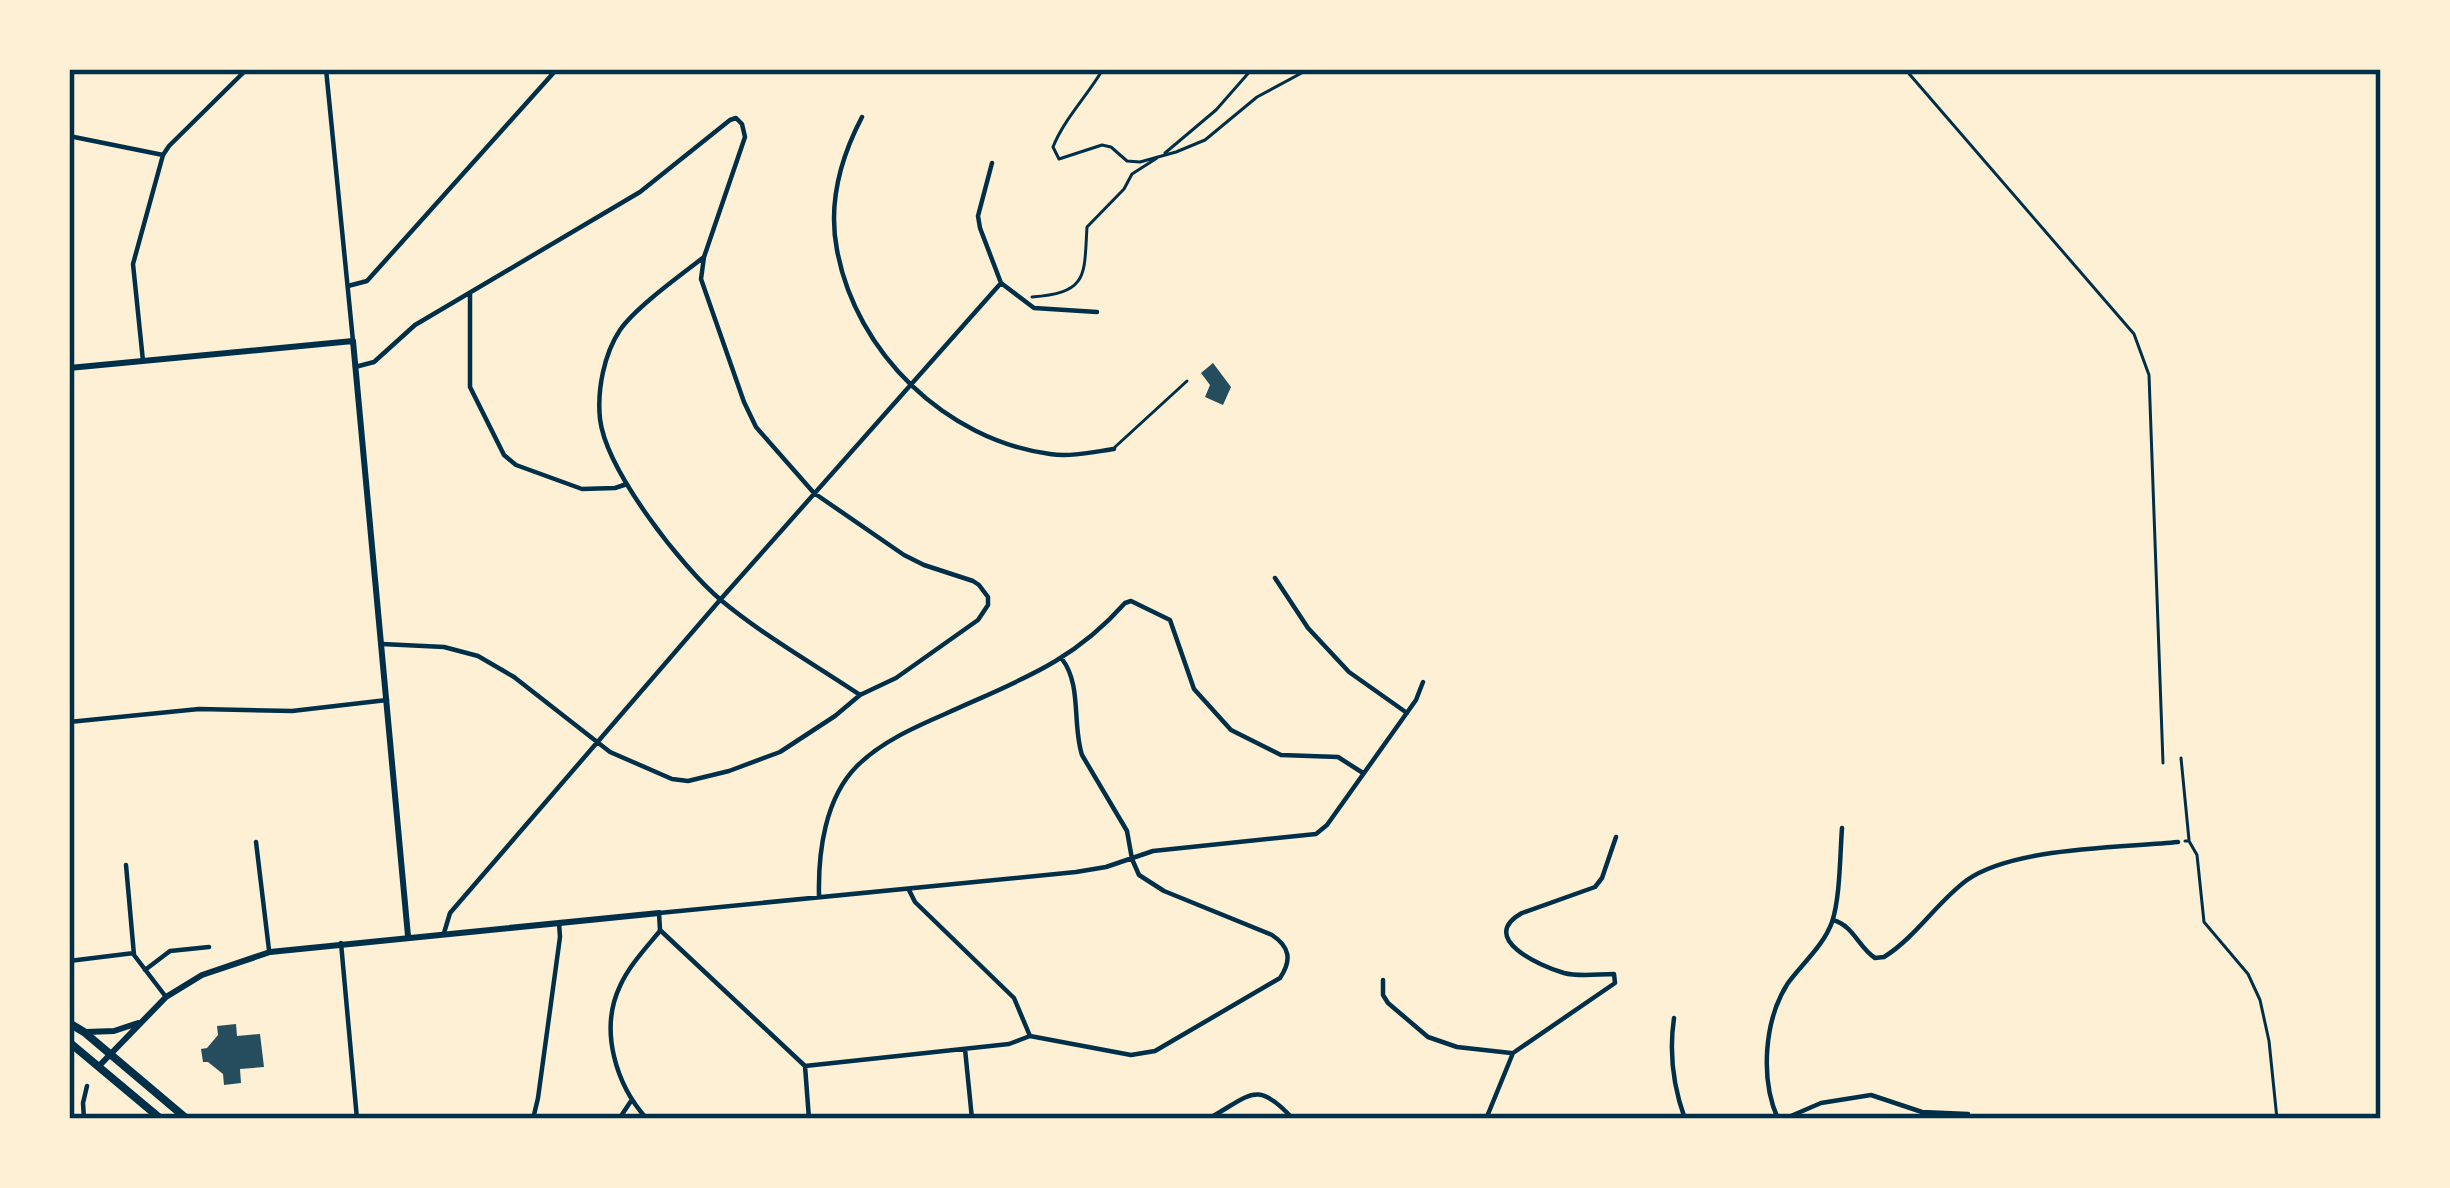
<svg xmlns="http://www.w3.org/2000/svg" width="2450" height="1188" font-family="'Source Sans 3',sans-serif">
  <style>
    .building { fill: #264d5e }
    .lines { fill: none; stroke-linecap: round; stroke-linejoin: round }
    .path { stroke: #003049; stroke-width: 3 }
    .service { stroke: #003049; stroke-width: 3 }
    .minor { stroke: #003049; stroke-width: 4.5 }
    .tertiary { stroke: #003049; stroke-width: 6 }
    .secondary { stroke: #003049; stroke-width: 8 }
    .neatline { fill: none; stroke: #003049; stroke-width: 4.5 }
  </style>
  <rect width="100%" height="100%" fill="#fdf0d5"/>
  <path class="building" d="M 1213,363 L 1231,387 L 1223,405 L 1205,397 L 1210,385 L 1201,373 Z
    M 236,1024 L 237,1036 L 260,1034 L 264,1067 L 240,1069 L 241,1083 L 224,1085 L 223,1074 L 208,1062 L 203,1062 L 201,1049 L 207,1048 L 218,1035 L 217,1026 Z"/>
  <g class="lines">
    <path class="path" d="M 1103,69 C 1088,95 1064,119 1053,147 L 1059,159 L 1102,145 L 1111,147 L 1127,161 L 1140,162 L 1176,152 L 1205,140 L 1257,97 L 1309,69
      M 1905,69 L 2134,334 L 2149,375 L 2163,763
      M 1165,153 L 1216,110 L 1252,69
      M 1032,297 C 1089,293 1084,275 1087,227 L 1124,189 L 1132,174 L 1157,158
      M 2181,758 L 2189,840
      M 2185,841 L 2189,841 L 2197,855 L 2204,922 L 2248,974 L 2260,1000 L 2269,1041 L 2277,1119"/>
    <path class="service" d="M 1115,447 L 1187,381"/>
    <path class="minor" d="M 326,69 L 353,341
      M 862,117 C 841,157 828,204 837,250 C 856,353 946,440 1050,454 C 1071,457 1093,452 1114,449
      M 69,136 L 163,155
      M 992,163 L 978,216 L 980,228 L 1001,283 L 1034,308 L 1097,312
      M 704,257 C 681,275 636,307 620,330 C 604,354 597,390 600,419 C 606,470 682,568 722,601 C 763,635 815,665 860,695
      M 348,286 L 367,281 L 557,69
      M 470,294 L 470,387 L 504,455 L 516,465 L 582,489 L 615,488 L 627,484
      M 143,361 L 133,264 L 163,155 L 169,146 L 247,69
      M 355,367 L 374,362 L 415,325 L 640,192 L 730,120 L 736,118 L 742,124 L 745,137 L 704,257 L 701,279 L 744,402 L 756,427 L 814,493 L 904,555 L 924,565 L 973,581 L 979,585 L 988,597 L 988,605 L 978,620 L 896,678 L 860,695 L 835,716 L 780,752 L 729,771 L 688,781 L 672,779 L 610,752 L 514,677 L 478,656 L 444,647 L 382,644
      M 1275,578 L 1308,628 L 1349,672 L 1407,713
      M 69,722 L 199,709 L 292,711 L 387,700
      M 256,842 L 269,950
      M 126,865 L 134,955 L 166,997
      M 909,890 L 915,902 L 1014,998 L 1030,1036
      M 819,896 C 818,852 825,798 857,766 C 881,742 915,727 945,714 C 1017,681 1071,664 1125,603 L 1131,601 L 1170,620 L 1194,689 L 1231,730 L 1281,755 L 1338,757 L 1363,773
      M 1833,920 C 1854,926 1858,947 1875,958 L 1884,957 C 1916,937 1937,902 1967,880 C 2014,847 2120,848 2178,842
      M 444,933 L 450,913 L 720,600 L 1001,283
      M 341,943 L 357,1119
      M 69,961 L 134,953
      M 145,970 L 170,951 L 209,947
      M 1383,980 L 1383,995 L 1388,1003 L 1428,1037 L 1457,1047 L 1511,1053
      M 1674,1018 C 1669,1052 1673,1086 1685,1119
      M 965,1049 L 972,1119
      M 805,1066 L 1009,1044 L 1030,1036 L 1131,1055 L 1155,1051 L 1280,978 C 1292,960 1290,947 1272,935 L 1164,891 L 1139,875 L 1132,859 L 1127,831 L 1082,755 C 1072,724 1082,685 1062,659
      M 84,1119 L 83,1103 L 87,1086
      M 533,1119 L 538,1098 L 560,937 L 559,923
      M 619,1119 L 631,1101
      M 647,1119 C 616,1085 599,1030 620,986 C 629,966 645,949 659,932
      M 809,1119 L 805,1066 L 660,930 L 659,913 L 1076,872 L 1106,867 L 1153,851 L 1316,834 L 1327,825 L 1416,700 L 1423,682
      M 1208,1119 C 1250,1096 1256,1078 1293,1119
      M 1486,1119 L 1513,1053 L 1615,983 L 1614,974 C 1598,974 1579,977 1564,973 C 1540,966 1477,938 1522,913 L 1595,887 L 1602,878 L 1616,837
      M 1778,1119 C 1760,1079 1764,1020 1788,983 C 1802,964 1824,945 1832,922 C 1840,899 1840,855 1842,828
      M 1784,1119 L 1821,1103 L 1871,1095 L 1922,1112 L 1968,1114"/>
    <path class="tertiary" d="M 69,368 L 353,341 L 408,936
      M 86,1032 L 114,1031 L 138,1023
      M 99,1066 L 166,997 L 202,975 L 270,952 L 659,913"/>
    <path class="secondary" d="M 69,1023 L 84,1032 L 187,1119
      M 69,1042 L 161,1119"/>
  </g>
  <rect width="2450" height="1188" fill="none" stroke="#fdf0d5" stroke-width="144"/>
  <rect x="72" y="72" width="2306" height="1044" class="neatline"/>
</svg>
